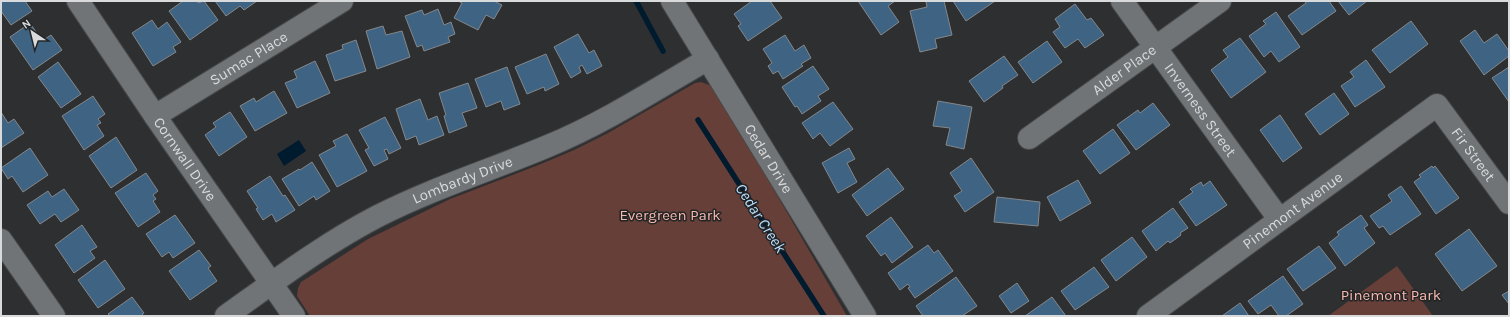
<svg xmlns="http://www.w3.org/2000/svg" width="1510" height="317" font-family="Karla,sans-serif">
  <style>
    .green { fill: #663f39 }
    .water { fill: #001a2e }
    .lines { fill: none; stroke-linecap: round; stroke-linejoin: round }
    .stream { stroke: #001a2e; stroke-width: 5.5 }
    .building { fill: #3f6483; stroke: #85878a }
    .minor-casing { stroke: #484a4b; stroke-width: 24 }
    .minor { stroke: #717477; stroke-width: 22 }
    .labels { text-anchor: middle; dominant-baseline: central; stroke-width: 3; stroke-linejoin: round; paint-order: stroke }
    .street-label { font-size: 15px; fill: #d8dadb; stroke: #232527 }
    .park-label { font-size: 15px; fill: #f8b9ad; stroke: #232527 }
    .water-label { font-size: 16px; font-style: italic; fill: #badefd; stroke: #232527 }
  </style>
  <rect width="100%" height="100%" fill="#2d2f31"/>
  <path class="green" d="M 701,82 L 712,86 L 719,95 L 847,316 L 310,316 L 297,296 L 298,288 L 301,282 L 368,239 L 450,199 L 541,164 L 574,150 L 608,133 L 695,83 Z
    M 1397,266 L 1433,316 L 1328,316 Z"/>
  <path class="water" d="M 299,140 L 306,151 L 284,166 L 277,154 Z"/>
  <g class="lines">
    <path class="stream" d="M 636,1 L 663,51
      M 698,120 L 824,316"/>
  </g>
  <path class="building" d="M 1,1 L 25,1 L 32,11 L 11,25 L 1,11 Z
    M 183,1 L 197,1 L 198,3 L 204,1 L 218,20 L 190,40 L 169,11 Z
    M 215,1 L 257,1 L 244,10 L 240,6 L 226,16 Z
    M 458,1 L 494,1 L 502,5 L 494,19 L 486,15 L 478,30 L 454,18 L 462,3 Z
    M 752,1 L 770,1 L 782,18 L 748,41 L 738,26 L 741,24 L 734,14 Z
    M 858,1 L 895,1 L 888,6 L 899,22 L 881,35 Z
    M 929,1 L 944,1 L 952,35 L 935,39 L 937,48 L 920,52 L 910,11 L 927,7 L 926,2 Z
    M 953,1 L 995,1 L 966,21 Z
    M 1305,1 L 1329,1 L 1336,11 L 1302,35 L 1288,16 L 1306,3 Z
    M 1338,1 L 1367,1 L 1349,15 Z
    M 1075,4 L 1087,20 L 1091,18 L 1104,35 L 1085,48 L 1078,39 L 1065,48 L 1053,32 L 1060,27 L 1055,19 Z
    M 438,9 L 444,25 L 451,22 L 455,34 L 448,37 L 450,42 L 424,51 L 422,45 L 417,47 L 405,16 L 422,10 L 424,15 Z
    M 1276,12 L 1300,47 L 1279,62 L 1271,51 L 1264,57 L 1249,36 L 1266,24 L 1263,21 Z
    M 152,20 L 158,29 L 167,22 L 181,42 L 173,47 L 176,52 L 153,66 L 132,33 Z
    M 1411,21 L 1428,44 L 1390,73 L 1372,50 Z
    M 30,23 L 42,41 L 51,35 L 62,50 L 33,70 L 10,37 Z
    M 383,26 L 386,35 L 402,31 L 410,57 L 377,69 L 366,31 Z
    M 1475,30 L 1484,43 L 1497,34 L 1509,51 L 1509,56 L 1484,75 L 1460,41 Z
    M 578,34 L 589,53 L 594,50 L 602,66 L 587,74 L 582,65 L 579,67 L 581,72 L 571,78 L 554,47 Z
    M 785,35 L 795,51 L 804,45 L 811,58 L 801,64 L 803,66 L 783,79 L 778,71 L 773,74 L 768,66 L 772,63 L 763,49 Z
    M 1240,38 L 1266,72 L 1231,98 L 1211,70 L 1228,57 L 1223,50 Z
    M 356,40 L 366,71 L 335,81 L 326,55 L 343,49 L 342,45 Z
    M 1047,41 L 1062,62 L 1033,83 L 1018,62 Z
    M 546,54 L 559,84 L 545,91 L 544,87 L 527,94 L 515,67 Z
    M 1004,56 L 1018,75 L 1002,86 L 1003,88 L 984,102 L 969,81 Z
    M 1366,60 L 1385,87 L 1355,107 L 1341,86 L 1354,77 L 1350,72 Z
    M 315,61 L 330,93 L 297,108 L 285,83 L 297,78 L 294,71 Z
    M 58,62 L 81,94 L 61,108 L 38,77 Z
    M 813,66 L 829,89 L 818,96 L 821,101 L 802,114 L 797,106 L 795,107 L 782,87 Z
    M 507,67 L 520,104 L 504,110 L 501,101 L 486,107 L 475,79 Z
    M 1509,67 L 1509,102 L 1492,78 Z
    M 468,83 L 477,108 L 462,113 L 467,126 L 449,133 L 444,116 L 446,115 L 439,93 Z
    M 274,91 L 287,113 L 255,131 L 240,106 L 254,98 L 256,102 Z
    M 1334,93 L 1349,114 L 1320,135 L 1305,114 Z
    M 93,96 L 105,114 L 98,119 L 101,123 L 97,125 L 104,136 L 84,150 L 62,116 Z
    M 420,99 L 428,120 L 437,116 L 444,135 L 419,145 L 416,136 L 406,140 L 396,109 Z
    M 938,101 L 972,107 L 964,149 L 946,145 L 950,128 L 933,126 Z
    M 833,102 L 853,129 L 830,146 L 820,133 L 813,139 L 802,123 Z
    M 1153,103 L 1170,125 L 1136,150 L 1117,125 L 1138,110 L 1140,113 Z
    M 1,112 L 8,123 L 14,119 L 24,133 L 1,148 Z
    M 230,112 L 247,137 L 219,156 L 205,135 L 216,127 L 213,123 Z
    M 1280,115 L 1302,148 L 1283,162 L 1260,130 Z
    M 385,117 L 401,148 L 389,154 L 387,149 L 384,150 L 388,159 L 374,166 L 365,150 L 369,148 L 359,130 Z
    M 1113,129 L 1130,153 L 1100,174 L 1083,151 Z
    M 347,134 L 367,171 L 337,187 L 319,155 L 336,146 L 333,141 Z
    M 116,137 L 137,170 L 111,188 L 89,156 Z
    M 30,148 L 48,175 L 23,192 L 12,176 L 8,179 L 1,168 Z
    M 849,148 L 855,159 L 847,163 L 857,182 L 838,193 L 822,163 Z
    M 971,158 L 994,192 L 965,212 L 954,196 L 962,191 L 950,173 Z
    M 312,162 L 330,191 L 316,200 L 314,196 L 299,206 L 282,179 L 299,169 L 300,170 Z
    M 1432,166 L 1433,168 L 1435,166 L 1459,198 L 1436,214 L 1414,182 L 1421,177 L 1419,175 Z
    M 888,168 L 904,189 L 867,216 L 852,195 Z
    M 146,173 L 158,191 L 153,195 L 156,199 L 153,201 L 160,212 L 138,227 L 115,193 Z
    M 270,176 L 283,196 L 285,195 L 295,210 L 276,222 L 272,214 L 263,220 L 256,209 L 258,208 L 247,191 Z
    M 1078,180 L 1091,203 L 1060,221 L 1047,197 Z
    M 1210,181 L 1227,205 L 1196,226 L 1179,202 L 1193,192 L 1190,189 L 1201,182 L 1203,186 Z
    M 1401,186 L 1421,214 L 1390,235 L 1383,226 L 1379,228 L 1370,216 L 1392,201 L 1388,195 Z
    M 64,189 L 79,210 L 61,222 L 55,214 L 40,224 L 27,205 L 48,191 L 52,197 Z
    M 997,197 L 1040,202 L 1038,226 L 994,222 Z
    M 1173,208 L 1188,228 L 1180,233 L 1181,235 L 1170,243 L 1168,241 L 1156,251 L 1142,231 Z
    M 175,215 L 195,243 L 173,258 L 169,252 L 162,257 L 146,234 Z
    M 1361,215 L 1368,225 L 1364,228 L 1375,243 L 1345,266 L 1329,243 L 1339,235 L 1337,232 Z
    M 891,217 L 913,247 L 892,263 L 885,253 L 881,256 L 866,236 Z
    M 82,225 L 97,247 L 90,251 L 95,258 L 74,273 L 55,245 Z
    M 1469,229 L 1497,266 L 1462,291 L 1435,254 Z
    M 1132,237 L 1147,257 L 1116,281 L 1101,260 Z
    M 928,245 L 934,253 L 938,250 L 953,271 L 915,298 L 908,288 L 910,287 L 908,284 L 900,290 L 888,273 Z
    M 1319,246 L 1336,268 L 1303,291 L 1287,269 Z
    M 199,250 L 211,266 L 208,268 L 217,281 L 190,300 L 169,271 Z
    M 105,260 L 125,289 L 98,308 L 78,280 Z
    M 1094,267 L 1109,287 L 1075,310 L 1061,291 Z
    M 1283,276 L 1303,304 L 1286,316 L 1279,316 L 1271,305 L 1258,314 L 1248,301 Z
    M 956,277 L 977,306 L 962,316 L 923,316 L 916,306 Z
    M 1017,283 L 1029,301 L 1011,313 L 999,296 Z
    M 1509,291 L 1509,304 L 1502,295 Z
    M 132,297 L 144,313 L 142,314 L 144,316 L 110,316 L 108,314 Z
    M 1052,297 L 1066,316 L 1025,316 Z
    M 1240,303 L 1249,316 L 1222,316 Z"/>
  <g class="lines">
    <defs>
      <g id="minor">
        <path id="s1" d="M 78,1 L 155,116 L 294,316"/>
        <path id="s2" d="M 672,1 L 865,316"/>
        <path id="s3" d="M 1122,1 L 1279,219"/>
        <path id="s4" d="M 155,116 L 342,1"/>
        <path id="s5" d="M 1029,138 L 1220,1"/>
        <path d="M 1,240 L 54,316"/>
        <path id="s6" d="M 226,316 C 275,281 324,244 378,216 C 433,188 491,170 548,146 C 604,123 656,89 708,59"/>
        <path id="s7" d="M 1148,316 L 1437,105 L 1509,203"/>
      </g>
    </defs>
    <use href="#minor" class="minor-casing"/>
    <use href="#minor" class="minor"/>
  </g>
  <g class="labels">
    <g class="street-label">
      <text stroke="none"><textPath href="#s4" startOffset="110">Sumac Place</textPath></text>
      <text stroke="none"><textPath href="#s5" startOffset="117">Alder Place</textPath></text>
      <text stroke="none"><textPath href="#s3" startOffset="134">Inverness Street</textPath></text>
      <text stroke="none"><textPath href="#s7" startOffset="419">Fir Street</textPath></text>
      <text stroke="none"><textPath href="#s2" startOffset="185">Cedar Drive</textPath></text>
      <text stroke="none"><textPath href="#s1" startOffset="191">Cornwall Drive</textPath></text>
      <text stroke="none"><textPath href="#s6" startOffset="274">Lombardy Drive</textPath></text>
      <text stroke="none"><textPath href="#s7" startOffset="179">Pinemont Avenue</textPath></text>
    </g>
    <g class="park-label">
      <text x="670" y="215">Evergreen Park</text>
      <text x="1391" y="295">Pinemont Park</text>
    </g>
    <g class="water-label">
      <text transform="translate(761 218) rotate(57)">Cedar Creek</text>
    </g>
  </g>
  <rect width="1510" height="317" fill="none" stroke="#d8dadb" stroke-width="4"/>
  <g transform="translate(32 32) rotate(325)" stroke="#232527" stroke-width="3" paint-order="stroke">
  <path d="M0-3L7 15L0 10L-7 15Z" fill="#d8dadb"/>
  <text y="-6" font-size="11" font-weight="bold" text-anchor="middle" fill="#d8dadb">N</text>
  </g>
</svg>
